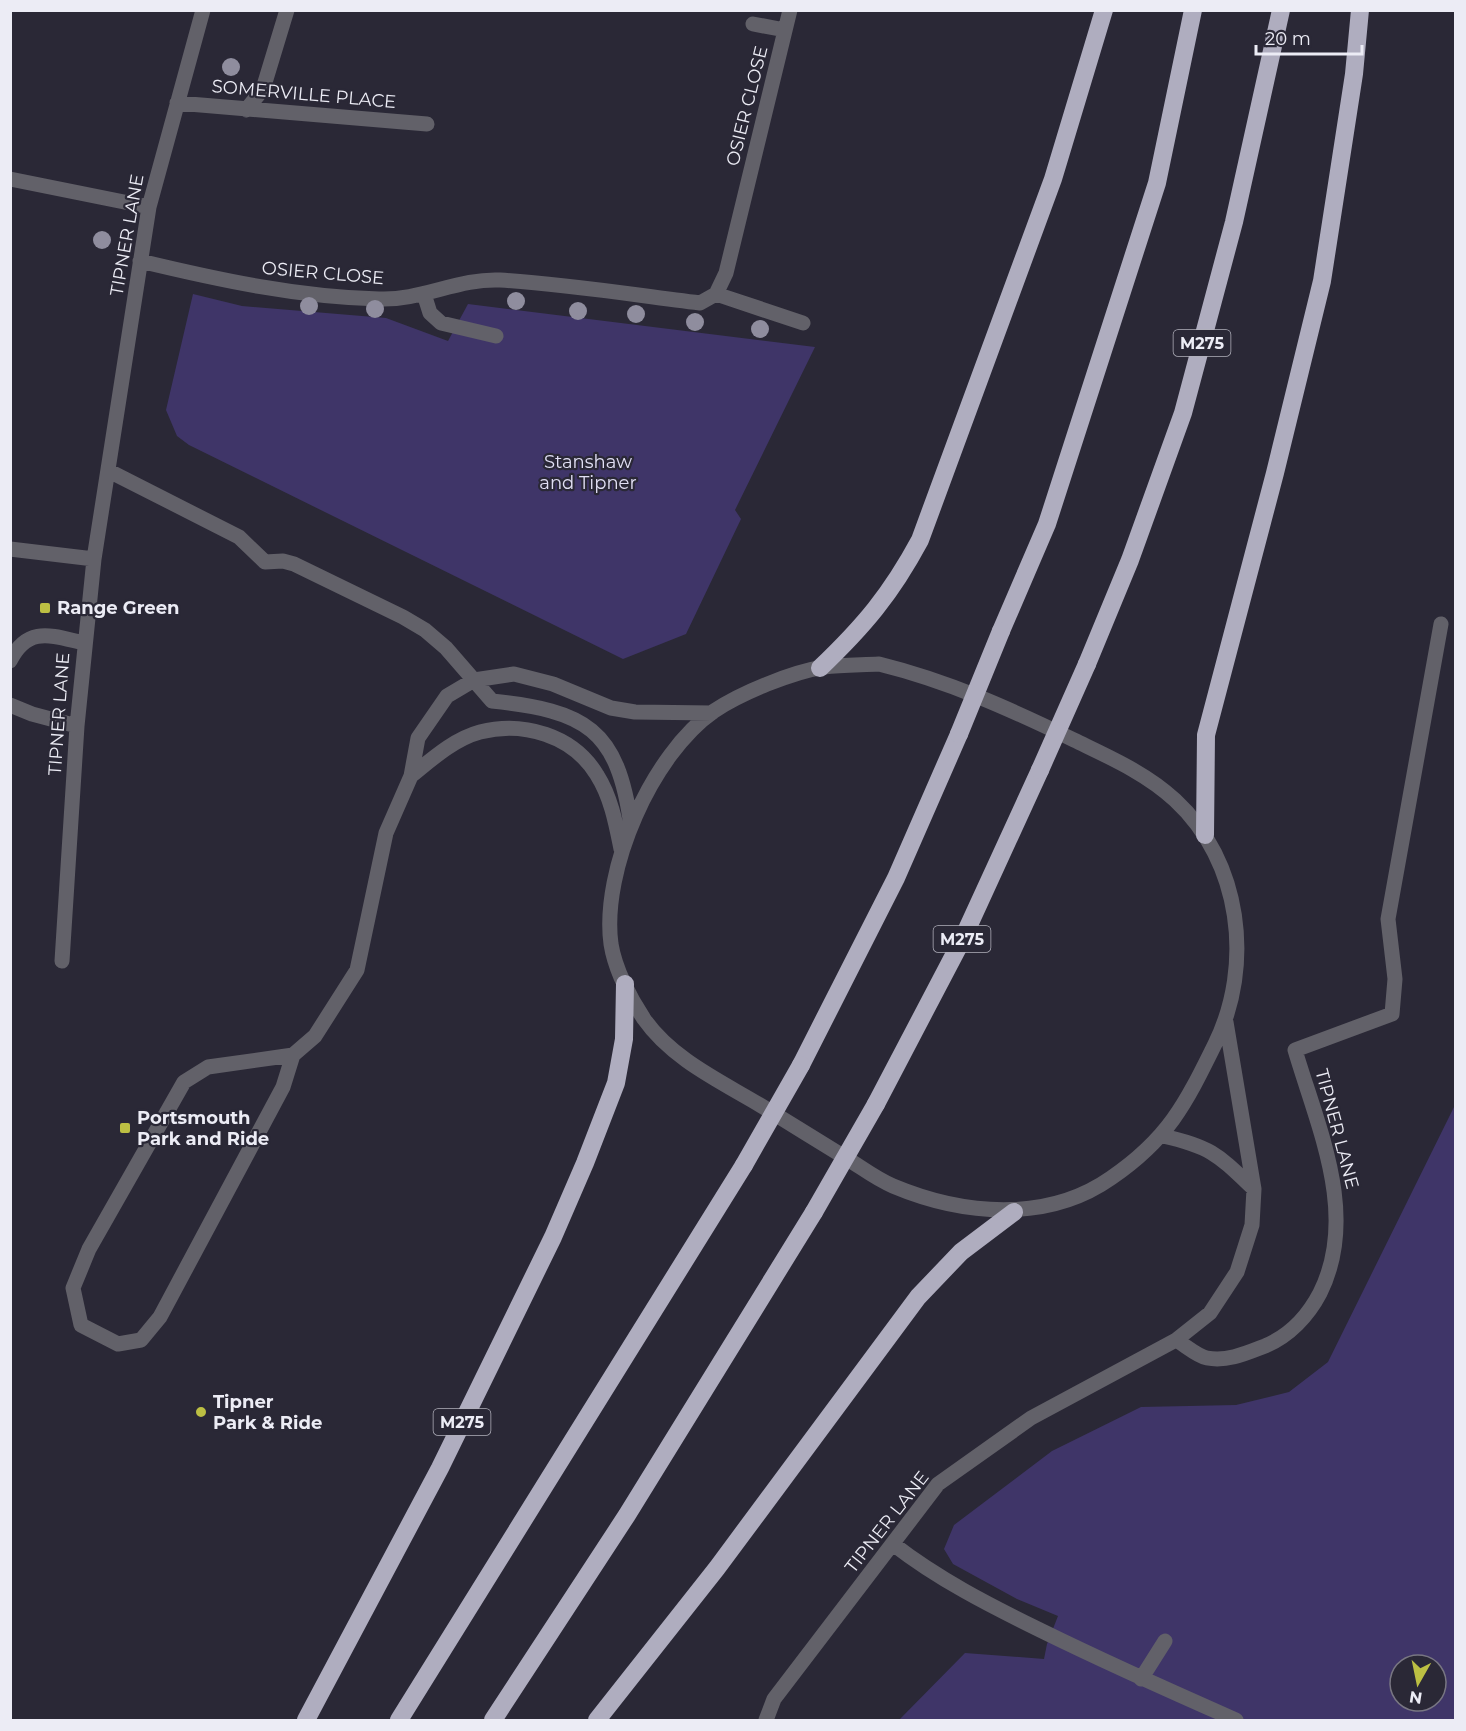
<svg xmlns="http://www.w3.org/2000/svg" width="1466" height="1731" font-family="Montserrat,sans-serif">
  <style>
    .green { fill: #3f3568; fill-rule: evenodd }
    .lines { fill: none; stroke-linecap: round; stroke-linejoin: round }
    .minor { stroke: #626169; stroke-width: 15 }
    .highway { stroke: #afadbf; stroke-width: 18 }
    .highway-bridge { stroke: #afadbf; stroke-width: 18 }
    .tree { fill: #8f8d9e }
    .poi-dot { fill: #bcbf43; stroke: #2a2836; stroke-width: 2 }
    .labels { text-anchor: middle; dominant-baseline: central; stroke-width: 4.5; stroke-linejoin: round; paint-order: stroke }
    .shield { fill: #2a2836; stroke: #b2b1bc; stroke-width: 1.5 }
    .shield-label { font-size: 16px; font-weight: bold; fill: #ececf5 }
    .street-label { font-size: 18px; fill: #ececf5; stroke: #2a2836 }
    .park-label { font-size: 18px; fill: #e1dff4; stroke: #2a2836 }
    .poi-label { font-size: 18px; font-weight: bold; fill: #ececf5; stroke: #2a2836; text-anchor: start }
  </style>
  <rect width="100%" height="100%" fill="#2a2836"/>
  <path class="green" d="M 193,294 L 242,306 L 386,318 L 448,341 L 468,304 L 815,347 L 735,510 L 741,519 L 686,634 L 623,659 L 189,445 L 177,436 L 166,410 Z
    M 1455,1105 L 1455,1720 L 899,1720 L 965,1653 L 1044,1659 L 1047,1644 L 1058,1616 L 1017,1599 L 953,1564 L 944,1549 L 954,1525 L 1052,1451 L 1141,1407 L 1236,1405 L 1289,1392 L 1328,1362 ZM 1400,1665 L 1436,1665 L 1436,1701 L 1400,1701 Z"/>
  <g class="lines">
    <path class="minor" d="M 753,24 L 785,30
      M 177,103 L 427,124
      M 246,110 L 263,89 L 287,10
      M 10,179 L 149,207
      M 140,261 C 219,280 298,297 379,299 C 420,301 459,278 500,280 C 567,284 634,295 700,303 L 716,294 L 726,273 L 790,10
      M 424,294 L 430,313 L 441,323 L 496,336
      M 716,294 L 803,323
      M 109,471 L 239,537 L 265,562 L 283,561 L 294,564 L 403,617 L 425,630 L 446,648 L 492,701 C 585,711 618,728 631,826
      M 10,549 L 94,559
      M 10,661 C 28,625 52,636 84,643
      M 879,664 C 948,681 1010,709 1074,740 C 1109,757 1146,773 1175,800 C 1241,861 1254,965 1215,1044 C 1185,1105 1168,1139 1111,1178 C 1047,1223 962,1215 893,1186 C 876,1179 861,1167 846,1158 C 817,1140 789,1123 760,1105 C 720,1081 672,1059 644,1019 C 630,998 615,969 611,944 C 601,870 652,754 714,711 C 741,693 792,672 824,667 C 842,665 861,665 879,664 Z
      M 10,705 L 32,714 L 77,726
      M 411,776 C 432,759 454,739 480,732 C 523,721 573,735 597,775 C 611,797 616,824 621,849
      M 62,961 L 77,726 L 94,559 L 149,207 L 203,10
      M 293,1055 L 208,1067 L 184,1082 L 89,1249 L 73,1288 L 81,1325 L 118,1344 L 141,1340 L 160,1317 L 283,1087 L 293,1055 L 315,1036 L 357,970 L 386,833 L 411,776 L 418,738 L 447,696 L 474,680 L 514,674 L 553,684 L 611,708 L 635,712 L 712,713
      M 1163,1136 C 1212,1147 1218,1155 1254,1189
      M 1176,1340 C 1185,1345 1197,1356 1207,1358 C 1227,1362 1247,1353 1265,1346 C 1289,1336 1308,1316 1320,1293 C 1359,1215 1318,1128 1295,1050 L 1392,1014 L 1395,979 L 1388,919 L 1441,624
      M 893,1544 C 938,1579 989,1605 1040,1630 C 1105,1662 1170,1691 1236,1720
      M 1141,1679 L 1165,1641
      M 766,1720 L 774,1699 L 938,1484 L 1031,1418 L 1176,1340 L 1210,1313 L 1237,1272 L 1252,1225 L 1254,1189 L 1226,1022"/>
    <path class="highway" d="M 1001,631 L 1047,524 L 1157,183 L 1193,10
      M 1087,664 L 1130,560 L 1183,413 L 1234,222 L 1281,10
      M 820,668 C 864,626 891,594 920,540 L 1053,179 L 1104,10
      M 1205,835 L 1206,735 L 1275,473 L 1322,281 L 1354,74 L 1360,10
      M 801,1065 L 896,878 L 959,734
      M 876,1104 L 963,938 L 1040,770
      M 306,1720 L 440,1468 L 553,1237 L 585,1163 L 616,1083 L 624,1039 L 625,984
      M 399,1720 L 744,1165
      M 493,1720 L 627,1515 L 814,1212
      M 597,1720 L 717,1568 L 918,1297 L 961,1252 L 1014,1212"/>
    <path class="highway-bridge" d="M 959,734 L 1001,631
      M 1040,770 L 1087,664
      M 744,1165 L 801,1065
      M 814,1212 L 876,1104"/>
  </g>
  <g class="tree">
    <circle cx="231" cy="67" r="9"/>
    <circle cx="102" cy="240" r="9"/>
    <circle cx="516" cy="301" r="9"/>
    <circle cx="309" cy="306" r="9"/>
    <circle cx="375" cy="309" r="9"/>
    <circle cx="578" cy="311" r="9"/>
    <circle cx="636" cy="314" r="9"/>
    <circle cx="695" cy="322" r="9"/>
    <circle cx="760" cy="329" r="9"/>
  </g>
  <g class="poi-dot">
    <rect x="39" y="602" width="12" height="12" rx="3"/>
    <rect x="119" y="1122" width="12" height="12" rx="3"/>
    <circle cx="201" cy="1412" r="6"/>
  </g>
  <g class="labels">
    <g class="shield">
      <rect x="1173.5" y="330" width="57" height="26" rx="4.5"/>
      <rect x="933.5" y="926" width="57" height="26" rx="4.5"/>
      <rect x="433.5" y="1409" width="57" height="26" rx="4.5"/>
    </g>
    <g class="shield-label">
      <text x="1202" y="343">M275</text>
      <text x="962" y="939">M275</text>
      <text x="462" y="1422">M275</text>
    </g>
    <g class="street-label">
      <text transform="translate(304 94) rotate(5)">SOMERVILLE PLACE</text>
      <text transform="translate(747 106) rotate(-76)">OSIER CLOSE</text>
      <text transform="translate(127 235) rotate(-80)">TIPNER LANE</text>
      <text transform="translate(323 273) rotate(5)">OSIER CLOSE</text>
      <text transform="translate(59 714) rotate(-86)">TIPNER LANE</text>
      <text transform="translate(1337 1129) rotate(75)">TIPNER LANE</text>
      <text transform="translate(887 1522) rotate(-52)">TIPNER LANE</text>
    </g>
    <g class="park-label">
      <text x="588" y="462">Stanshaw<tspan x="588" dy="21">and Tipner</tspan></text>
    </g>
    <g class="poi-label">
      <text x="57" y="608">Range Green</text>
      <text x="137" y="1118">Portsmouth<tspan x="137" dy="21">Park and Ride</tspan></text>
      <text x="213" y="1402">Tipner<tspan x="213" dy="21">Park &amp; Ride</tspan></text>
    </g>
  </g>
  <rect width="1466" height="1731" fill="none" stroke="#ececf5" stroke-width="24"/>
  <g transform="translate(1418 1683) rotate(189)"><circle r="28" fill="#2a2836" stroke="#787682" stroke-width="1.5"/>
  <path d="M0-4.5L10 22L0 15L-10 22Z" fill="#bcbf43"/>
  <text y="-9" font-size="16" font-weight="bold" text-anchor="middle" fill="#ececf5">N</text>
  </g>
  <path d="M1256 45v9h106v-9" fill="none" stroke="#ececf5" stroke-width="3"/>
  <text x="1265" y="45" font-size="18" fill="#ececf5" stroke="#2a2836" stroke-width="4.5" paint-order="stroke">20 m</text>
</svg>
